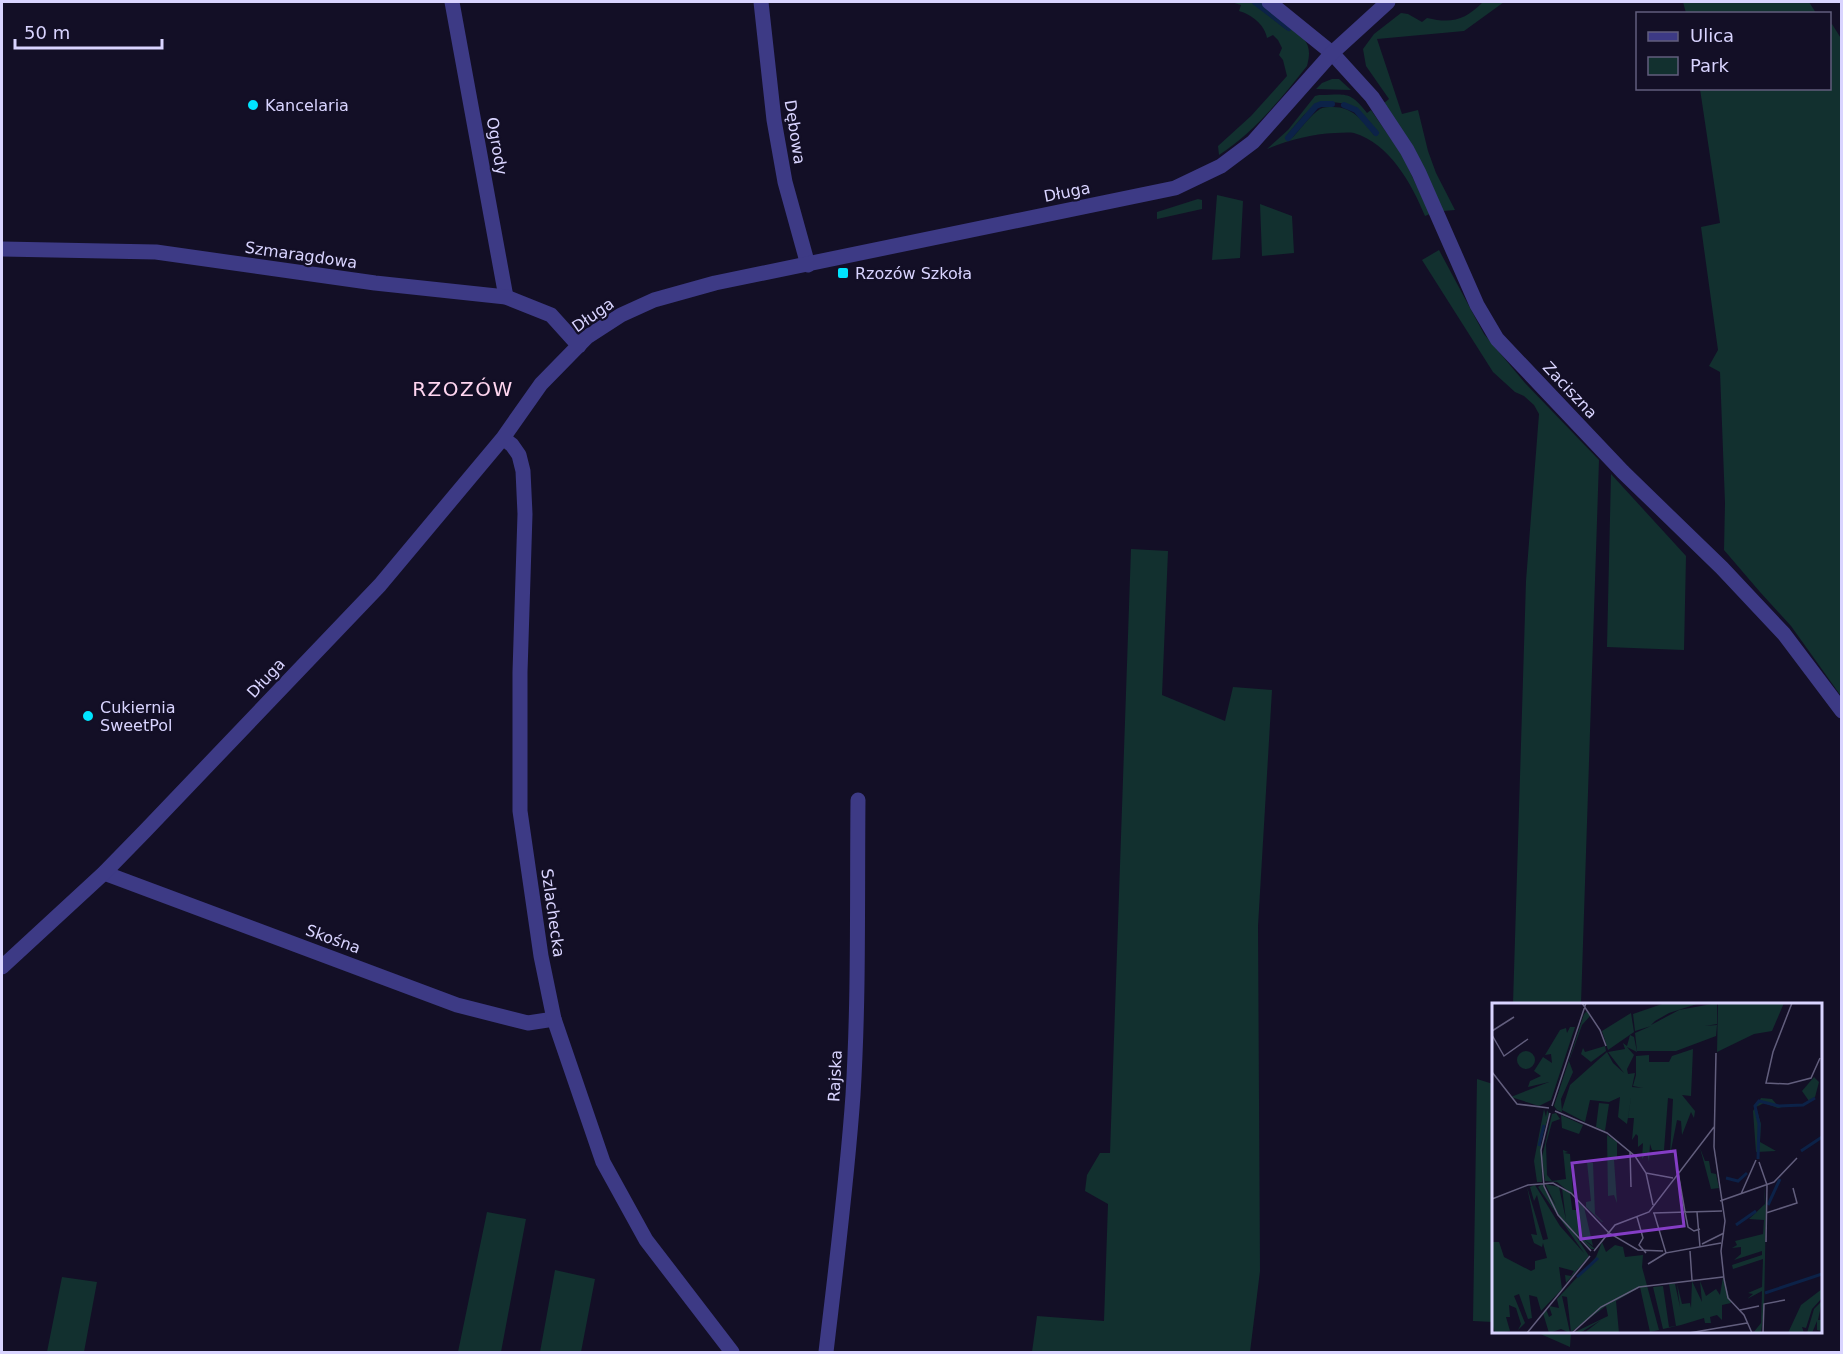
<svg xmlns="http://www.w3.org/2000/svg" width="1843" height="1354" font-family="'DejaVu Sans',sans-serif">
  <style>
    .green { fill: #12302f; fill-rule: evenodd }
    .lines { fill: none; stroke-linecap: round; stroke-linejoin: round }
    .stream { stroke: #0c2248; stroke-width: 6 }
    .minor { stroke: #3d3a85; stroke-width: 15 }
    .tertiary { stroke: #3d3a85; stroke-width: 15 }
    .poi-dot { fill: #00e5ff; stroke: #130f26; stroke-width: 2 }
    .labels { text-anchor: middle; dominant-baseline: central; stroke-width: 4.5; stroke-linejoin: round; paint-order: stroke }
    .poi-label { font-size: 16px; fill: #d9d4ff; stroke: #130f26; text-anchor: start }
    .street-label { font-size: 16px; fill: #d9d4ff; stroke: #130f26 }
    .quarter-label { font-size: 20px; letter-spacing: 1.5px; fill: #ffd6f0; stroke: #130f26 }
    .inset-river { fill: none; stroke: #0c2248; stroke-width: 3 }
    .inset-road { fill: none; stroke: #625e7d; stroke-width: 1.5 }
    .view { fill: #843dc5; fill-opacity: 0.15; stroke: #843dc5; stroke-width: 3 }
    .inset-edge { fill: none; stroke: #d9d4ff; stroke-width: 3 }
  </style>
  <rect width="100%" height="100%" fill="#130f26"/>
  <path class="green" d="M 1231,2 L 1251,2 L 1287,30 L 1291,25 C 1305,40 1313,44 1307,66 C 1281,99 1254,132 1219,155 L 1218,146 L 1251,116 L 1287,76 L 1283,60 L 1279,55 L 1282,48 L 1278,40 L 1273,35 L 1267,38 C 1265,25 1251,14 1239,11 L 1241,5 Z
    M 1483,2 L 1504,2 L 1464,31 L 1377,39 L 1402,114 L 1418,110 L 1428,151 L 1436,173 L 1455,210 L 1443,211 L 1384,103 L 1389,99 L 1366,66 L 1363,49 L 1374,34 L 1401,13 L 1408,14 L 1422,22 L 1427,18 C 1452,24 1465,20 1483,2 Z
    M 1683,2 L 1809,2 L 1816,13 L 1686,13 Z
    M 1832,24 L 1842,40 L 1841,696 L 1791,626 L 1760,592 L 1724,550 L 1725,503 L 1720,372 L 1709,366 L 1718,350 L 1701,227 L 1720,223 L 1700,89 L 1830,88 L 1830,26 Z
    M 1332,79 L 1339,79 L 1351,90 L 1316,89 L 1322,83 Z
    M 1319,95 C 1346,95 1349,90 1367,113 L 1371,110 L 1402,155 L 1430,214 L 1425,216 C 1412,184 1389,143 1354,133 C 1348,132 1341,133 1335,133 C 1311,134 1289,140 1267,149 L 1288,130 L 1315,96 ZM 1320,102 C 1354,102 1357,106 1378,132 L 1374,135 C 1363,120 1352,107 1333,107 C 1328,107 1324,107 1320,109 C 1310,116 1301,128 1293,137 L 1288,139 L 1287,135 L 1304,115 Z
    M 1217,195 L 1243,201 L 1240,258 L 1212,260 Z
    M 1198,199 L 1202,200 L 1202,209 L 1157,219 L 1157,212 Z
    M 1260,204 L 1292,216 L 1294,253 L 1262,256 Z
    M 1439,250 L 1484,334 L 1525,383 L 1599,460 L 1581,1004 L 1513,1004 L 1526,581 L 1539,414 L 1534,405 L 1524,396 L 1515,392 L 1493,372 L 1422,260 Z
    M 1611,474 L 1686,556 L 1684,650 L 1607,647 Z
    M 1131,549 L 1168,551 L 1162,695 L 1225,721 L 1233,687 L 1272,690 L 1258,926 L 1260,1271 L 1250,1352 L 1032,1352 L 1037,1316 L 1104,1321 L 1108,1204 L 1085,1191 L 1087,1175 L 1100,1153 L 1110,1153 Z
    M 1477,1079 L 1493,1084 L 1493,1322 L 1473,1321 Z
    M 487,1212 L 526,1219 L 501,1352 L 458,1352 Z
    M 555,1270 L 595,1279 L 581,1352 L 540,1352 Z
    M 62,1277 L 97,1282 L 84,1352 L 47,1352 Z
    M 1536,1332 L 1571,1332 L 1570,1347 Z"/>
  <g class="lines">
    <path class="stream" d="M 1255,2 L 1289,28
      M 1344,105 L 1356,110 L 1376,133
      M 1288,138 L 1316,106 L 1321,104 L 1332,104"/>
    <path class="minor" d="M 452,2 L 506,297
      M 761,2 L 774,120 L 785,182 L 808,265
      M 1269,2 L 1332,53 L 1372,97 L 1407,150 L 1419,173 L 1477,305 L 1497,339 L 1623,472 L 1722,568 L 1784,634 L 1842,711
      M 104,873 L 457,1005 L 528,1023 L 554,1019
      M 826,1352 C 836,1267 847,1181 853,1095 C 859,997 857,899 858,800"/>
    <path class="tertiary" d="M 2,249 L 156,252 L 375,283 L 506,297 L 551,315 L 579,346
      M 503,438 L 512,445 L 519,455 L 523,471 L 525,514 L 520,672 L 520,811 L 541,956 L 554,1019 L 603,1162 L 646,1240 L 732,1352
      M 2,967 L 104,873 L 145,831 L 380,585 L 503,438 L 541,384 L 587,337 L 621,315 L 654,300 L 715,283 L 1175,188 L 1221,166 L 1253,142 L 1332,53 L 1388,2"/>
  </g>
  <g class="poi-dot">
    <circle cx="253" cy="105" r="6"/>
    <rect x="837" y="267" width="12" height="12" rx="3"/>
    <circle cx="88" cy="716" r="6"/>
  </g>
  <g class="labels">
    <g class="poi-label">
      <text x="265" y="105">Kancelaria</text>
      <text x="855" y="273">Rzozów Szkoła</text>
      <text x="100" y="707">Cukiernia<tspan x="100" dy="18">SweetPol</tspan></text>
    </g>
    <g class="street-label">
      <text transform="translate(795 132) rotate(81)">Dębowa</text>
      <text transform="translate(497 146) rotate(80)">Ogrody</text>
      <text transform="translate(1067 192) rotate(-11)">Długa</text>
      <text transform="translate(301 255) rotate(8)">Szmaragdowa</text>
      <text transform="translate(593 315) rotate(-35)">Długa</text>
      <text transform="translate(1570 390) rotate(47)">Zaciszna</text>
      <text transform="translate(266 678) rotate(-47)">Długa</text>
      <text transform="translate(553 913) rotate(82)">Szlachecka</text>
      <text transform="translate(333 939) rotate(20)">Skośna</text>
      <text transform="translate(835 1076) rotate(-87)">Rajska</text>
    </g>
    <g class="quarter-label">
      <text x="463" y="389">RZOZÓW</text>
    </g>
  </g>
  <g transform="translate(1492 1003)">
    <rect width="330" height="330" fill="#130f26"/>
    <path d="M 173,0 L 208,0 L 177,10 L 163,18 L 159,22 L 187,7 L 225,0 L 225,21 L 213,23 L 225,22 L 224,33 L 184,48 L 145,48 L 143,30 L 159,23 L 143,28 L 141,11 ZM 226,0 L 292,0 L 280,28 L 262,31 L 225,49 ZM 95,8 L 98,13 L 90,22 L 77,58 L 81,69 L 69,96 L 70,109 L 65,107 L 62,103 L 92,11 ZM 139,10 L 142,29 L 116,47 L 110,28 ZM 78,24 L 83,24 L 59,97 L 47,103 L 19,94 L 57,79 L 36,84 L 38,78 L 49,73 L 42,68 L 51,54 L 60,60 L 59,51 L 53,52 L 68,27 L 74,25 L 75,30 ZM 138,32 L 142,34 L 145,49 L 135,44 L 142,52 L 135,66 L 136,71 L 143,70 L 140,84 L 151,85 L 141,83 L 144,72 L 144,53 L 157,52 L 157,59 L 177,59 L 180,53 L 201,46 L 199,93 L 190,92 L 203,108 L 202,115 L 199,109 L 190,132 L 189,118 L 185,117 L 178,152 L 181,96 L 176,95 L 172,147 L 160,147 L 158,141 L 157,159 L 155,149 L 150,156 L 151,140 L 146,144 L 146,133 L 144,131 L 140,137 L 142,115 L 136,115 L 140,88 L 135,121 L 126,114 L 128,94 L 117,99 L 98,97 L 93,119 L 70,107 L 78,82 L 115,49 L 121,60 L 132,70 L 116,49 L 133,46 L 131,40 L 135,43 ZM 113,43 L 114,48 L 99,59 L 89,51 L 91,45 L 93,49 ZM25 57a9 9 0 1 1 18 0a9 9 0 1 1-18 0ZM 322,74 L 327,79 L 323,94 L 317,98 L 310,88 ZM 269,95 L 280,96 L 286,103 L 302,101 L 286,105 L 272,100 L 264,104 L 269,121 L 268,139 L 284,148 L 264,149 L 261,108 ZM 107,100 L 117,101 L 113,128 L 104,124 ZM 52,106 L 54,114 L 55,107 L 57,111 L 49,138 L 50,179 L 45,179 L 42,158 ZM 64,110 L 68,116 L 60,119 L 54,141 L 55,172 L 60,178 L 74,176 L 71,147 L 76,149 L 72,150 L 78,151 L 81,192 L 65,179 L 53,178 L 50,154 L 60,111 ZM 69,112 L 91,122 L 87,131 L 70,125 ZM 115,132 L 125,139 L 125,157 L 122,157 L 125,200 L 122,192 L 116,193 ZM 208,145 L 213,158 L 217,158 L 219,170 L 224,171 L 227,185 L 219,186 ZM 95,159 L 101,160 L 103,211 L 111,219 L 110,219 L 94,204 L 94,199 L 99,198 ZM 50,181 L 97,253 L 74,280 L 73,272 L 79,273 L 82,268 L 67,264 L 70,286 L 49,308 L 45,294 L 37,292 L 40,315 L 36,316 L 27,291 L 22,293 L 33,320 L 26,327 L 29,321 L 24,305 L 17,302 L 18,314 L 14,314 L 18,328 L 3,330 L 0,320 L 0,239 L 7,239 L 12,254 L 39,268 L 43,266 L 43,258 L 55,255 L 51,240 L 50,244 L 42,240 L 39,231 L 45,232 L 35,184 L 51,237 L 56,236 L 45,192 L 42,198 L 38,184 L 43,182 L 68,223 L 92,250 L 46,184 ZM 53,181 L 67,184 L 74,217 L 70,185 L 78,190 L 83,227 L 80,207 L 85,207 L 84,197 L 92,204 L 101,243 L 90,235 L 103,246 L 99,246 L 72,218 ZM 272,183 L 274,203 L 272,307 L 269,330 L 261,330 L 269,320 L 270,288 L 255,296 L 261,291 L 256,290 L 270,284 L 271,256 L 241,266 L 240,262 L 270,252 L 270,248 L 242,257 L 249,251 L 249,244 L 240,245 L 245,242 L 243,238 L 271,231 L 272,217 L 257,216 L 273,201 ZM 110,239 L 114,249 L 123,242 L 131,244 L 133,254 L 151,252 L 150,264 L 167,327 L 154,330 L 158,329 L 148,284 L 124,298 L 127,330 L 92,330 L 109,317 L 88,330 L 81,330 L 116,313 L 114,303 L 79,329 L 75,294 L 70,293 L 78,330 L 69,326 L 57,330 L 51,310 L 54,306 L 57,314 L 60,312 L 57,303 L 67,305 L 65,296 L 104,254 ZM 231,274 L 239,300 L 230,302 L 230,317 L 225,312 L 218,314 L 219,320 L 213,320 L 212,315 L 189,322 L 171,326 L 161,284 L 171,283 L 177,324 L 184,323 L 177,281 L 183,281 L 188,304 L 185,281 L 190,301 L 198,300 L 199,305 L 200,278 L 210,299 L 208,278 L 214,293 L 224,286 L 228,292 ZM 330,286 L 330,295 L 320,306 L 314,325 L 310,324 L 312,330 L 296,330 L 309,302 ZM 330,298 L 326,317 L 330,317 L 330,328 L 325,327 L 325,318 L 320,330 L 315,330 L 322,306 Z" fill="#12302f"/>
    <path class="inset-river" d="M 47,143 L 52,122M 309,148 L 330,134M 266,156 L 267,121 L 263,103 L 267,98 L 287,103 L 311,102 L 323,95M 234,175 L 246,178 L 255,170M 276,202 L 288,176M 244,222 L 264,208M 85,274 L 106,255M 273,290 L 330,271"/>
    <path class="inset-road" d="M 90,0 L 108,27 L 114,43M 300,0 L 281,49 L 274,80 L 296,81 L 319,75 L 328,55M 0,28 L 22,14M 0,32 L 12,53 L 36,36M 224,50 L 222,144 L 233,218 L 229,248 L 232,276 L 236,295 L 252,312 L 260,330M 0,69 L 25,101 L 57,105M 60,103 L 94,0M 63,108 L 115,130 L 143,153 L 154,170 L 161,202M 58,110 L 49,147 L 52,183 L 66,212 L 99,248M 138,148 L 139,184M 267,159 L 275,182M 186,169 L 193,209M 154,170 L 181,175M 249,191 L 264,157M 0,196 L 36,182 L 61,180 L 79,190 L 117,230 L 146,247 L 171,248M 228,198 L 282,179 L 305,155M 193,209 L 196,224 L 202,228 L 208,226M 205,209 L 208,244M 161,210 L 230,208M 162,210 L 174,250 L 229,240M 274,210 L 305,200 L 301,185M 145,214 L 151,235 L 147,242 L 154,250M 274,239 L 275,182M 210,241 L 232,230M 102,248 L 123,222 L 157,209 L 222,124M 198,248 L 200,277M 156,261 L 174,250M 248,307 L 267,303M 35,330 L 98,253M 80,330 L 109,304 L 147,284 L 231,274M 197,330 L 255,320M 271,330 L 272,301 L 293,297"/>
    <path class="view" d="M 183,148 L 192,223 L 89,236 L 80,160 Z"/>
    <rect width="330" height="330" class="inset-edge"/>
  </g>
  <rect width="1843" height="1354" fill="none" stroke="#d9d4ff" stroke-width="6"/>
  <rect x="1636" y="12" width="195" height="78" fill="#130f26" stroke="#625e7d" stroke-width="1.5"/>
  <rect x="1648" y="32" width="30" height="9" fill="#3d3a85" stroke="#625e7d" stroke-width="1.5"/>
  <text x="1690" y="42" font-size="18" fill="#d9d4ff">Ulica</text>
  <rect x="1648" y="57" width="30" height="18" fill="#12302f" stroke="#625e7d" stroke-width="1.5"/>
  <text x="1690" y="72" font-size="18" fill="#d9d4ff">Park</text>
  <path d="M15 39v9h147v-9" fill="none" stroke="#d9d4ff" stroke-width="3"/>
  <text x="24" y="39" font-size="18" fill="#d9d4ff" stroke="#130f26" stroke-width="4.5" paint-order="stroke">50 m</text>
</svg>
